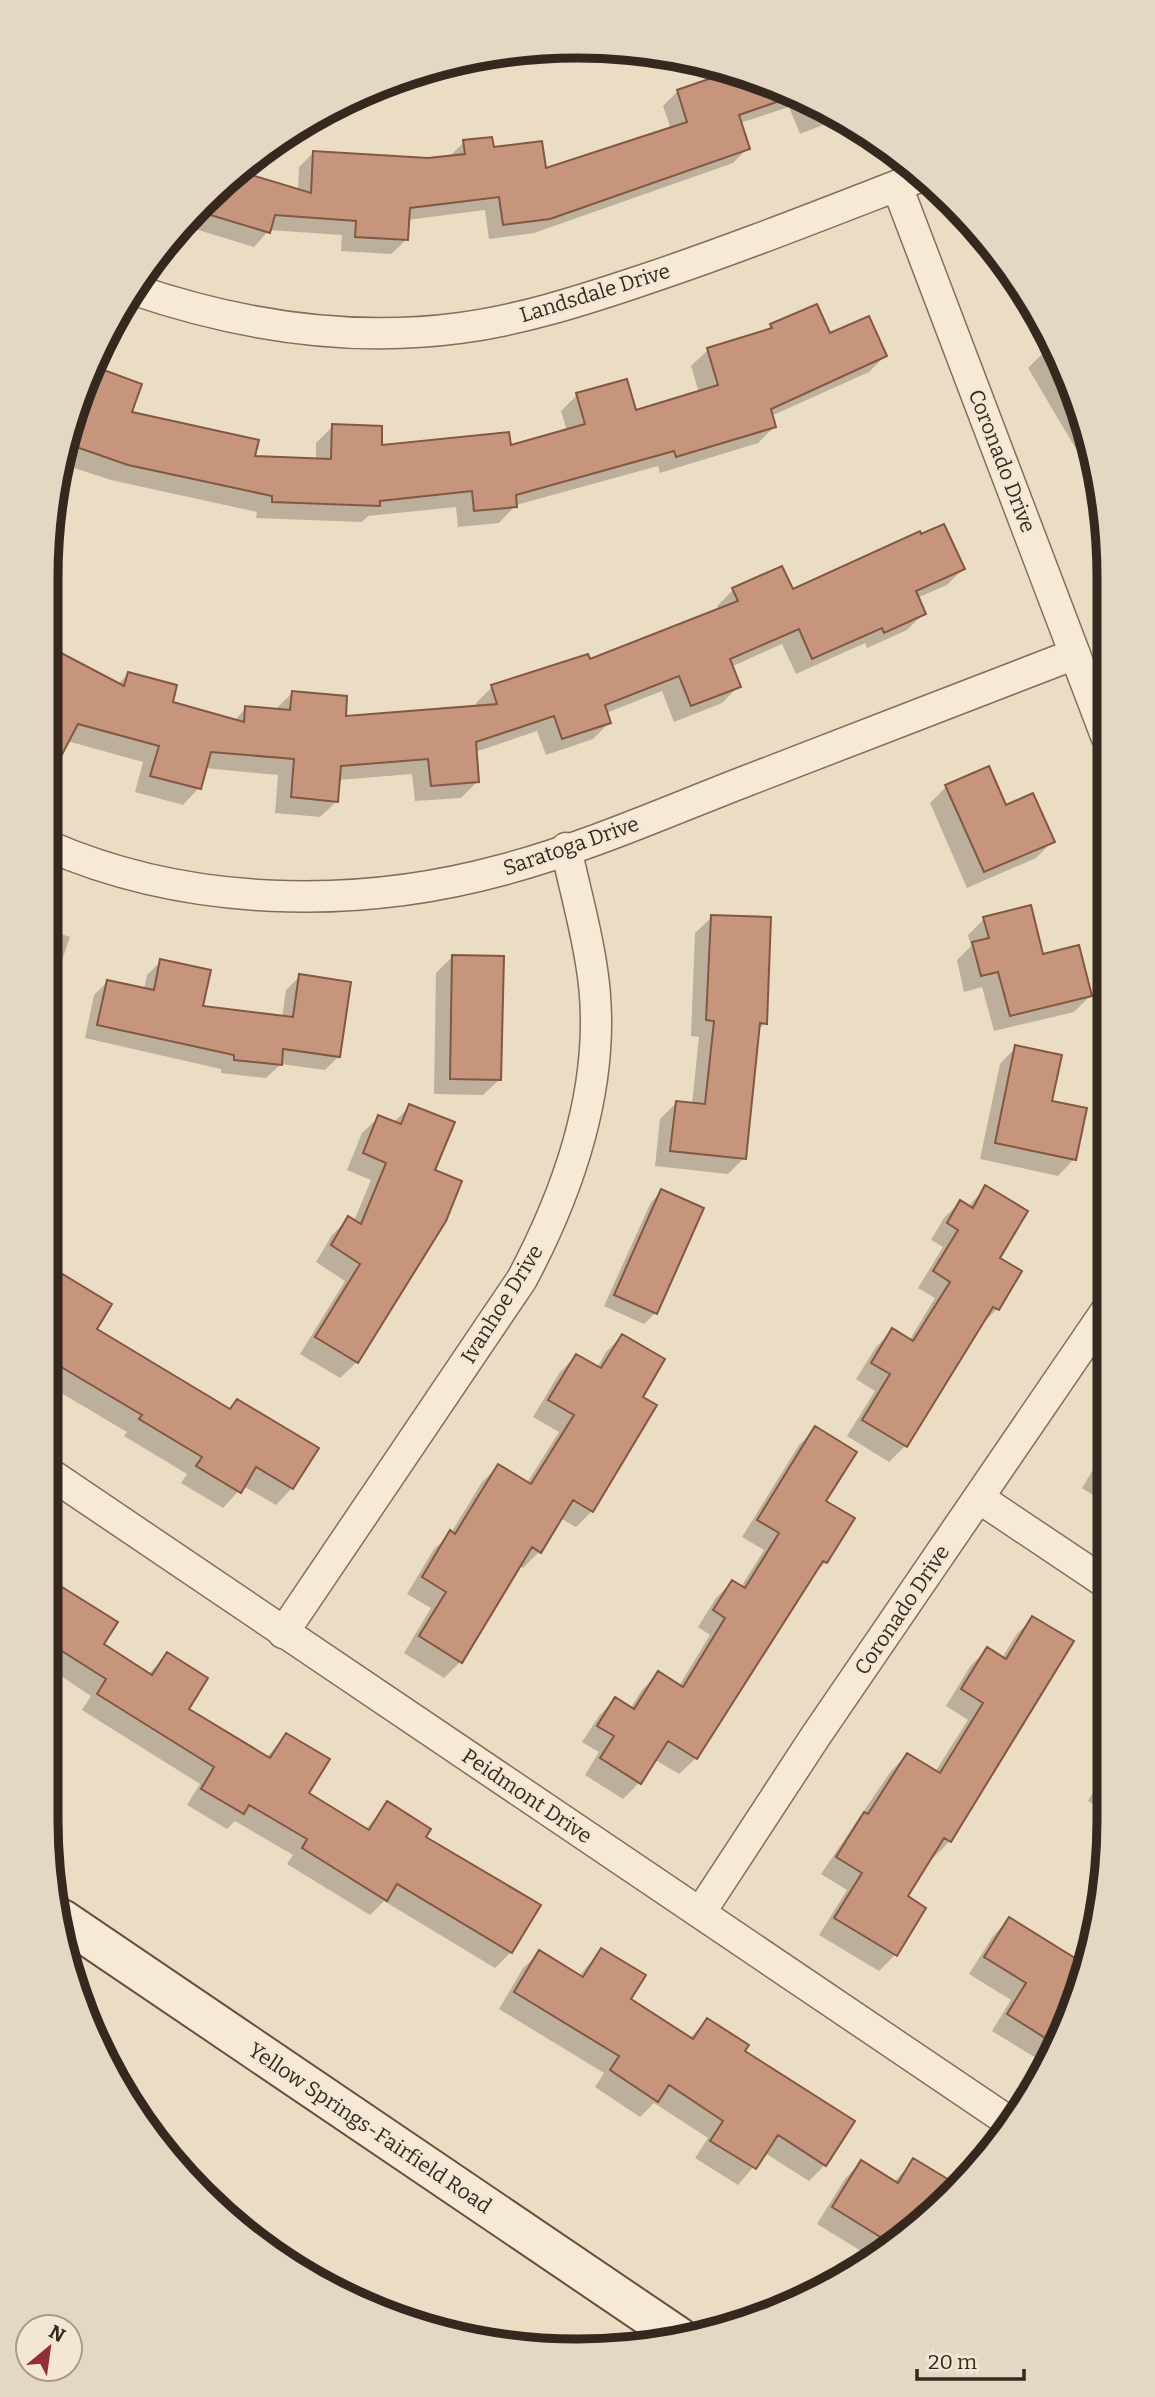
<svg xmlns="http://www.w3.org/2000/svg" width="1155" height="2397" font-family="Bitter,serif">
  <style>
    .shadow { fill: #0003 }
    .building { fill: #c7957c; stroke: #825743; stroke-width: 2 }
    .lines { fill: none; stroke-linecap: round; stroke-linejoin: round }
    .street-casing { stroke: #846e5b; stroke-width: 33 }
    .secondary-casing { stroke: #664f3f; stroke-width: 42 }
    .street { stroke: #f6ead6; stroke-width: 30 }
    .secondary { stroke: #f6ead6; stroke-width: 38 }
    .labels { text-anchor: middle; dominant-baseline: central; stroke-width: 5; stroke-linejoin: round; paint-order: stroke }
    .street-label { font-size: 21px; fill: #35281f; stroke: #f3e7d3 }
    .rim { fill: none; stroke: #35281f; stroke-width: 9 }
  </style>
  <rect width="100%" height="100%" fill="#ebdcc4"/>
  <path class="shadow" d="M 735,72 L 781,86 L 838,119 L 800,134 L 789,107 L 740,123 L 748,148 L 733,163 L 534,233 L 489,239 L 485,210 L 407,220 L 406,240 L 391,254 L 341,251 L 342,235 L 269,230 L 254,247 L 182,225 L 202,201 L 236,173 L 298,191 L 299,167 L 314,152 L 428,160 L 450,156 L 464,142 L 492,149 L 544,171 L 671,129 L 663,106 L 678,91 Z
    M 1018,285 L 1069,374 L 1092,460 L 1085,464 L 1028,368 L 1043,353 L 1013,290 Z
    M 771,326 L 829,335 L 885,356 L 869,372 L 771,416 L 775,426 L 758,443 L 660,473 L 658,466 L 516,505 L 499,523 L 458,527 L 456,507 L 368,516 L 362,522 L 256,518 L 257,512 L 111,480 L 59,463 L 85,376 L 93,368 L 130,414 L 253,457 L 316,460 L 316,443 L 333,426 L 380,447 L 509,447 L 567,431 L 561,411 L 577,395 L 634,413 L 699,393 L 691,366 L 708,350 L 765,332 Z
    M 1105,531 L 1105,553 L 1099,537 Z
    M 963,569 L 947,585 L 917,598 L 924,613 L 907,630 L 867,648 L 865,643 L 796,674 L 782,644 L 731,667 L 739,686 L 722,703 L 674,722 L 662,691 L 606,713 L 609,723 L 593,739 L 546,755 L 537,731 L 475,752 L 477,782 L 461,798 L 415,801 L 412,774 L 338,780 L 337,801 L 320,817 L 275,813 L 278,775 L 205,768 L 199,788 L 183,805 L 135,792 L 143,762 L 67,741 L 46,767 L 46,647 L 117,685 L 128,674 L 171,703 L 234,721 L 246,708 L 276,709 L 292,693 L 344,717 L 477,707 L 476,703 L 492,687 L 589,662 L 719,610 L 717,606 L 733,590 L 792,591 Z
    M 946,787 L 1005,808 L 1053,841 L 1036,858 L 967,888 L 930,803 Z
    M 712,917 L 765,1023 L 758,1030 L 744,1158 L 728,1174 L 655,1166 L 660,1119 L 676,1103 L 692,1104 L 699,1037 L 691,1036 L 695,933 Z
    M 984,919 L 1042,956 L 1090,996 L 1074,1012 L 994,1031 L 982,987 L 964,992 L 957,960 L 971,946 L 968,935 Z
    M 46,929 L 70,937 L 46,1006 Z
    M 453,956 L 500,1079 L 483,1095 L 434,1094 L 436,973 Z
    M 161,961 L 201,1008 L 282,1018 L 286,990 L 300,976 L 339,1056 L 325,1070 L 281,1064 L 266,1078 L 221,1073 L 221,1069 L 85,1038 L 94,995 L 108,981 L 144,989 L 147,975 Z
    M 1016,1047 L 1050,1103 L 1074,1159 L 1058,1176 L 980,1159 L 1000,1064 Z
    M 410,1106 L 357,1362 L 340,1378 L 300,1354 L 345,1281 L 316,1262 L 332,1235 L 349,1218 L 354,1221 L 371,1180 L 347,1170 L 362,1133 L 379,1117 L 393,1123 Z
    M 986,1187 L 998,1259 L 1020,1272 L 997,1309 L 981,1325 L 905,1446 L 889,1462 L 847,1436 L 875,1391 L 856,1379 L 876,1347 L 892,1331 L 909,1341 L 935,1298 L 918,1288 L 943,1247 L 931,1240 L 944,1218 L 960,1202 L 968,1207 Z
    M 662,1191 L 702,1209 L 655,1313 L 644,1324 L 604,1306 L 651,1202 Z
    M 46,1266 L 110,1305 L 95,1329 L 228,1410 L 237,1401 L 292,1488 L 276,1505 L 243,1486 L 223,1508 L 181,1483 L 187,1474 L 124,1436 L 127,1432 L 46,1384 Z
    M 622,1336 L 640,1398 L 592,1511 L 576,1527 L 560,1518 L 539,1552 L 523,1568 L 519,1565 L 460,1662 L 444,1678 L 404,1653 L 431,1608 L 407,1594 L 434,1549 L 451,1533 L 482,1482 L 498,1466 L 527,1483 L 559,1432 L 533,1417 L 560,1372 L 576,1356 L 597,1368 L 606,1352 Z
    M 815,1429 L 824,1502 L 826,1562 L 808,1580 L 696,1758 L 679,1774 L 654,1759 L 640,1782 L 623,1799 L 585,1775 L 599,1752 L 582,1742 L 599,1716 L 615,1699 L 630,1709 L 642,1690 L 658,1674 L 679,1686 L 710,1635 L 698,1627 L 716,1598 L 732,1582 L 741,1587 L 764,1550 L 742,1537 L 799,1445 Z
    M 1108,1445 L 1108,1505 L 1082,1488 Z
    M 46,1579 L 115,1623 L 101,1645 L 148,1675 L 167,1654 L 186,1709 L 266,1758 L 286,1735 L 307,1793 L 365,1830 L 387,1804 L 424,1838 L 511,1952 L 495,1968 L 384,1901 L 370,1915 L 287,1864 L 293,1855 L 235,1821 L 227,1829 L 187,1805 L 200,1784 L 82,1710 L 91,1696 L 46,1666 Z
    M 1033,1618 L 1072,1642 L 950,1841 L 933,1858 L 930,1856 L 905,1897 L 924,1909 L 895,1955 L 879,1971 L 819,1935 L 847,1890 L 821,1874 L 891,1771 L 907,1755 L 935,1772 L 968,1720 L 946,1706 L 971,1665 L 988,1649 L 1002,1658 L 1016,1635 Z
    M 1109,1765 L 1109,1814 L 1088,1801 Z
    M 1009,1919 L 1086,1967 L 1069,2023 L 1044,2063 L 992,2031 L 1011,2000 L 969,1974 L 993,1936 Z
    M 601,1950 L 629,2000 L 689,2039 L 707,2020 L 743,2052 L 825,2165 L 809,2181 L 765,2153 L 738,2185 L 695,2158 L 708,2138 L 654,2103 L 640,2117 L 595,2087 L 604,2073 L 499,2009 L 523,1968 L 540,1952 L 579,1976 Z
    M 913,2161 L 956,2190 L 901,2242 L 874,2259 L 817,2224 L 845,2179 L 861,2162 L 894,2182 Z"/>
  <path class="building" d="M 732,71 L 781,86 L 797,95 L 739,115 L 750,149 L 550,219 L 503,225 L 499,197 L 410,208 L 408,240 L 355,237 L 356,221 L 275,215 L 270,233 L 194,210 L 238,171 L 311,193 L 313,151 L 428,158 L 465,154 L 463,140 L 492,137 L 494,147 L 542,141 L 546,168 L 687,122 L 677,90 Z
    M 817,304 L 830,333 L 869,316 L 887,356 L 771,409 L 776,427 L 676,457 L 674,451 L 516,495 L 517,507 L 474,511 L 472,491 L 380,501 L 380,506 L 272,502 L 272,496 L 128,465 L 65,443 L 79,396 L 82,397 L 93,366 L 142,384 L 132,412 L 259,440 L 255,456 L 331,459 L 332,424 L 382,426 L 382,445 L 509,432 L 511,445 L 585,424 L 576,393 L 627,379 L 636,410 L 718,385 L 707,348 L 772,328 L 770,324 Z
    M 944,524 L 965,569 L 916,591 L 926,614 L 884,633 L 882,628 L 812,659 L 799,629 L 730,659 L 741,687 L 691,706 L 679,676 L 605,705 L 611,723 L 562,739 L 554,716 L 476,742 L 479,782 L 431,786 L 428,759 L 341,766 L 338,802 L 291,797 L 294,759 L 211,752 L 201,789 L 150,776 L 159,746 L 78,724 L 46,785 L 46,645 L 124,686 L 128,672 L 177,685 L 173,702 L 244,722 L 245,706 L 290,710 L 292,691 L 347,696 L 346,716 L 497,704 L 491,685 L 588,654 L 590,659 L 738,601 L 732,588 L 782,566 L 793,589 L 920,531 L 921,534 Z
    M 989,766 L 1006,805 L 1033,793 L 1055,842 L 984,872 L 945,785 Z
    M 1031,905 L 1043,954 L 1079,945 L 1092,996 L 1010,1016 L 998,972 L 981,976 L 972,942 L 989,938 L 983,917 Z
    M 711,915 L 771,917 L 767,1024 L 760,1023 L 746,1159 L 670,1151 L 676,1101 L 705,1104 L 714,1021 L 706,1020 Z
    M 452,955 L 504,956 L 501,1080 L 450,1079 Z
    M 160,959 L 211,970 L 203,1006 L 293,1017 L 299,974 L 351,982 L 340,1057 L 283,1049 L 282,1065 L 234,1060 L 234,1055 L 97,1025 L 107,980 L 154,990 Z
    M 1015,1045 L 1062,1055 L 1052,1101 L 1087,1108 L 1076,1160 L 995,1143 Z
    M 409,1104 L 455,1122 L 435,1170 L 462,1181 L 446,1221 L 358,1363 L 315,1337 L 360,1264 L 331,1245 L 348,1216 L 361,1224 L 386,1163 L 363,1153 L 378,1115 L 401,1124 Z
    M 985,1185 L 1028,1211 L 1000,1258 L 1022,1271 L 999,1310 L 993,1307 L 907,1447 L 862,1420 L 890,1374 L 871,1363 L 892,1328 L 913,1341 L 950,1282 L 933,1271 L 958,1230 L 947,1223 L 960,1200 L 973,1208 Z
    M 661,1189 L 704,1208 L 657,1314 L 614,1295 Z
    M 46,1264 L 112,1304 L 97,1329 L 230,1409 L 237,1399 L 319,1448 L 293,1489 L 256,1467 L 241,1493 L 196,1466 L 202,1457 L 139,1419 L 142,1415 L 46,1358 Z
    M 622,1334 L 665,1359 L 643,1397 L 657,1405 L 593,1512 L 573,1500 L 541,1553 L 532,1547 L 462,1663 L 419,1636 L 446,1592 L 422,1577 L 450,1530 L 455,1534 L 498,1464 L 531,1484 L 574,1415 L 548,1400 L 576,1354 L 601,1368 Z
    M 815,1426 L 857,1452 L 826,1501 L 855,1518 L 827,1563 L 823,1561 L 697,1759 L 668,1741 L 641,1784 L 600,1758 L 614,1736 L 597,1726 L 615,1697 L 634,1709 L 658,1671 L 683,1687 L 725,1618 L 713,1610 L 732,1580 L 745,1588 L 779,1533 L 757,1520 Z
    M 46,1577 L 118,1622 L 104,1644 L 152,1675 L 167,1652 L 208,1678 L 189,1709 L 270,1758 L 286,1733 L 330,1759 L 309,1793 L 369,1830 L 387,1801 L 431,1829 L 426,1837 L 541,1905 L 512,1953 L 397,1884 L 387,1901 L 302,1848 L 307,1839 L 249,1805 L 244,1814 L 201,1789 L 214,1767 L 97,1694 L 106,1679 L 46,1641 Z
    M 1032,1616 L 1074,1641 L 951,1842 L 944,1838 L 908,1896 L 926,1908 L 897,1956 L 834,1918 L 862,1873 L 836,1857 L 864,1812 L 868,1814 L 907,1753 L 940,1773 L 983,1703 L 961,1689 L 987,1647 L 1006,1659 Z
    M 1009,1917 L 1086,1965 L 1076,2000 L 1050,2041 L 1007,2014 L 1026,1983 L 984,1957 Z
    M 601,1948 L 646,1975 L 631,1999 L 693,2039 L 707,2018 L 749,2045 L 745,2051 L 855,2121 L 826,2166 L 778,2135 L 756,2169 L 710,2141 L 723,2121 L 669,2085 L 658,2102 L 610,2070 L 619,2056 L 514,1992 L 539,1950 L 583,1977 Z
    M 913,2158 L 956,2184 L 948,2198 L 895,2246 L 832,2207 L 861,2160 L 898,2183 Z"/>
  <g class="lines">
    <defs>
      <path id="street" d="M 897,186 L 1106,736
        M 132,289 C 237,325 348,343 460,328 C 520,320 577,302 634,283 C 731,251 826,213 922,176
        M 46,845 C 187,907 355,910 502,870 C 585,848 666,812 746,781 C 856,739 965,696 1075,654
        M 46,1471 L 1008,2121
        M 979,1498 L 1109,1585
        M 283,1633 L 522,1279 C 573,1183 610,1073 591,963 C 585,924 574,886 566,848
        M 700,1913 L 815,1737 L 1108,1308"/>
      <path id="secondary" d="M 62,1919 L 679,2337"/>
    </defs>
    <use href="#street" class="street-casing"/>
    <use href="#secondary" class="secondary-casing"/>
    <use href="#street" class="street"/>
    <use href="#secondary" class="secondary"/>
  </g>
  <g class="labels">
    <g class="street-label">
      <text transform="translate(595 293) rotate(-17)">Landsdale Drive</text>
      <text transform="translate(1002 461) rotate(69)">Coronado Drive</text>
      <text transform="translate(571 846) rotate(-19)">Saratoga Drive</text>
      <text transform="translate(502 1304) rotate(-58)">Ivanhoe Drive</text>
      <text transform="translate(902 1610) rotate(-56)">Coronado Drive</text>
      <text transform="translate(527 1796) rotate(34)">Peidmont Drive</text>
      <text transform="translate(370 2128) rotate(34)">Yellow Springs-Fairfield Road</text>
    </g>
  </g>
  <path d="M0 0H1155V2397H0ZM577 58H578A519 519 0 0 1 1097 577V1820A519 519 0 0 1 578 2339H577A519 519 0 0 1 58 1820V577A519 519 0 0 1 577 58Z" fill="#e4d8c5" fill-rule="evenodd"/>
  <path class="rim" d="M577 58H578A519 519 0 0 1 1097 577V1820A519 519 0 0 1 578 2339H577A519 519 0 0 1 58 1820V577A519 519 0 0 1 577 58Z"/>
  <g transform="translate(49 2348) rotate(29)"><circle r="33" fill="#f3e7d3" stroke="#a79b8b" stroke-width="2"/>
  <path d="M0-5L12 26L0 18L-12 26Z" fill="#902f37"/>
  <text y="-10" font-size="19" font-weight="bold" text-anchor="middle" fill="#35281f">N</text>
  </g>
  <path d="M917 2369v10h107v-10" fill="none" stroke="#35281f" stroke-width="3.5"/>
  <text x="928" y="2369" font-size="21" fill="#35281f" stroke="#f3e7d3" stroke-width="5" paint-order="stroke">20 m</text>
</svg>
